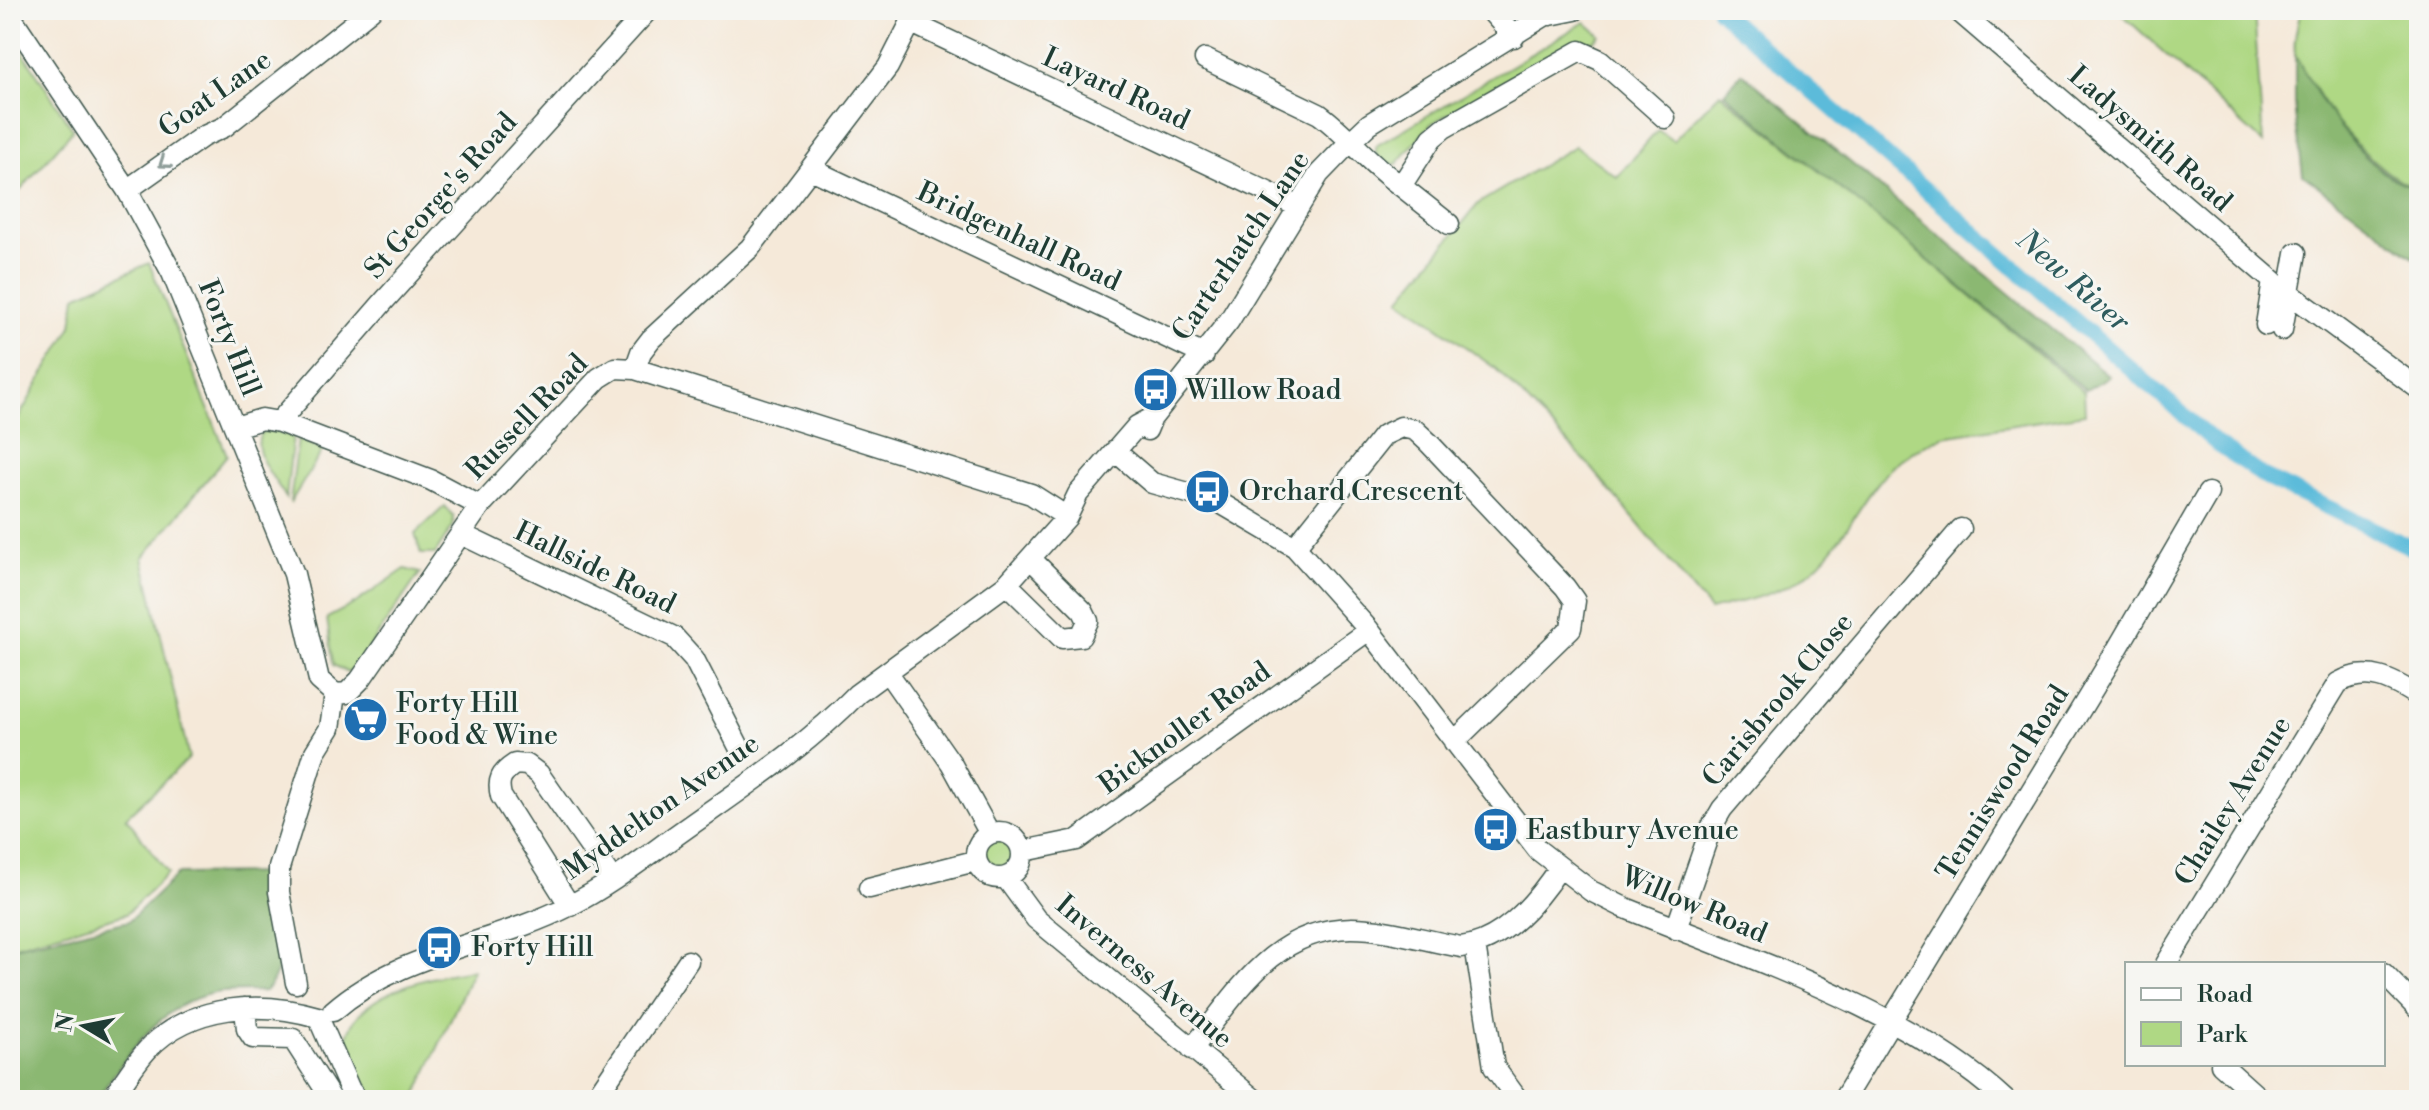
<svg xmlns="http://www.w3.org/2000/svg" width="2429" height="1110" font-family="'Libre Bodoni',serif">
  <style>
    .green { fill: #afd884; stroke: #678a5c; stroke-width: 2 }
    .forest { fill: #8bb872; stroke: #557a53; stroke-width: 2 }
    .lines { fill: none; stroke-linecap: round; stroke-linejoin: round }
    .canal { stroke: #5cbbda; stroke-width: 16 }
    .minor-casing { stroke: #3f574d; stroke-width: 23 }
    .minor { stroke: #fff; stroke-width: 20 }
    .oneway { stroke: #8f9e9a }
    .labels { text-anchor: middle; dominant-baseline: central; stroke-width: 6; stroke-linejoin: round; paint-order: stroke }
    .street-label { font-size: 28px; fill: #1f3d34; stroke: #f6f6f2 }
    .poi-label { font-size: 28px; fill: #1f3d34; stroke: #f6f6f2; text-anchor: start }
    .water-label { font-size: 30px; font-style: italic; fill: #2e5c5e; stroke: #f6f6f2 }
  </style>
  <rect width="100%" height="100%" fill="#f6f6f2"/>
  <filter id="ink" filterUnits="userSpaceOnUse"><feTurbulence type="fractalNoise" baseFrequency=".0125" numOctaves="2"/><feDisplacementMap in="SourceGraphic" scale="16" xChannelSelector="R" yChannelSelector="G"/><feConvolveMatrix kernelMatrix="1 2 1 2 8 2 1 2 1" color-interpolation-filters="sRGB"/></filter>
  <filter id="wash" filterUnits="userSpaceOnUse"><feTurbulence type="fractalNoise" baseFrequency=".006" numOctaves="4" result="noise"/><feDisplacementMap in="SourceGraphic" scale="32" xChannelSelector="R" yChannelSelector="G"/><feGaussianBlur stdDeviation="1.8" result="paint"/><feColorMatrix in="noise" values="0 0 0 0 0 0 0 0 0 0 0 0 0 0 0 0 0 1.4 0 .05"/><feComposite in="paint" operator="in"/></filter>
  <g filter="url(#wash)">
    <rect width="100%" height="100%" fill="#f5e9d9"/>
    <path class="green" d="M 2117,10 L 2254,10 L 2263,143 Z
      M 2301,10 L 2419,10 L 2419,188 C 2382,183 2302,90 2295,53 C 2293,39 2298,24 2301,10 Z
      M 1585,22 L 1600,35 L 1593,42 L 1571,42 L 1431,124 L 1397,164 L 1386,164 L 1376,154 L 1376,146 Z
      M 10,32 L 73,130 L 10,202 Z
      M 1720,93 L 1867,209 L 2084,392 L 2085,414 L 1943,436 C 1925,445 1905,454 1891,468 C 1859,500 1843,547 1807,574 C 1778,595 1743,601 1710,610 L 1590,466 L 1496,369 L 1400,299 L 1479,203 L 1575,146 L 1617,177 L 1658,130 L 1673,141 Z
      M 149,263 L 227,455 L 143,558 L 189,758 L 126,817 L 168,873 L 126,914 L 11,947 L 10,432 L 72,326 L 76,296 Z
      M 268,430 L 293,436 L 286,498 C 277,481 250,454 261,433 Z
      M 298,439 L 323,450 L 290,503 Z
      M 445,506 L 454,517 L 453,526 L 435,554 L 421,554 L 415,534 Z
      M 405,569 L 420,573 L 355,668 L 348,672 L 333,665 L 327,618 L 354,604 Z
      M983 855a16 16 0 1 1 32 0a16 16 0 1 1-32 0Z
      M 473,970 L 414,1100 L 364,1100 C 360,1091 353,1082 350,1073 C 323,999 423,977 473,970 Z"/>
    <path class="forest" d="M 2295,55 C 2317,96 2368,181 2419,188 L 2419,261 L 2303,175 L 2295,115 Z
      M 1742,73 L 2109,376 L 2086,390 L 1724,93 Z
      M 272,873 C 261,917 297,960 265,991 C 249,992 230,990 214,993 C 157,1005 128,1056 96,1100 L 10,1100 L 10,948 L 129,921 L 178,874 Z"/>
    <g class="lines">
      <path class="canal" d="M 1719,10 L 2217,444 L 2266,478 L 2419,551"/>
    </g>
  </g>
  <g filter="url(#ink)">
    <g class="lines">
      <defs>
        <path id="minor" d="M 1490,10 L 1514,37
          M 1957,10 L 2273,281 L 2266,325
          M 10,15 L 127,190 L 172,273 L 294,574 L 319,680 L 335,694
          M 1550,15 L 1575,10
          M 912,23 L 1297,206
          M 1205,59 L 1319,114 C 1348,135 1369,164 1401,186 L 1432,138 L 1444,128 L 1580,51 L 1600,60 L 1665,118
          M 811,169 L 1204,355
          M 1401,186 L 1449,224
          M 127,190 L 202,137 L 224,127 L 371,10
          M 2289,293 L 2419,389
          M 2282,330 L 2296,253
          M 635,369 L 1031,494 L 1067,517
          M 279,422 L 385,300 L 648,10
          M 235,427 L 262,419 L 279,422 L 431,480 L 480,506
          M 1147,430 L 1152,418 L 1229,321 L 1319,174 L 1349,143 L 1369,124 L 1554,10
          M 1115,451 L 1152,483 L 1217,501 L 1295,547 L 1369,630 L 1538,850 L 1591,891 L 1623,907 C 1745,957 1908,1010 2005,1100
          M 461,534 L 674,637 L 694,659 L 739,747
          M 1295,547 L 1384,435 L 1401,427 L 1415,430 L 1428,442 L 1565,587 L 1575,601 L 1571,628 L 1454,742
          M 1007,584 L 1062,638 L 1081,636 L 1088,621 L 1083,611 L 1031,559
          M 893,680 L 951,763 L 989,832
          M 335,694 L 347,693 L 360,680 L 480,506 L 599,378 L 615,368 L 635,369 L 641,352 L 651,339 L 750,248 L 888,67 L 917,10
          M976 855a23 23 0 1 1 46 0a23 23 0 1 1-46 0Z
          M 1024,851 L 1077,840 L 1369,630
          M 1006,878 L 1036,919 L 1255,1100
          M 869,888 L 975,861
          M 570,906 L 501,796 C 497,780 501,773 515,764 L 527,765 L 539,774 L 613,880
          M 1676,929 L 1711,828 L 1722,809 L 1961,529
          M 1475,945 L 1494,1067 L 1518,1100
          M 2166,964 L 2338,683 C 2368,666 2393,680 2419,697
          M 2383,973 L 2419,1010
          M 296,983 L 279,892 L 279,868 L 315,752 L 330,728 L 335,694
          M 245,1008 L 247,1029 L 253,1038 L 293,1039 L 332,1100
          M 333,1011 C 400,952 492,945 569,906 C 611,885 648,855 685,829 C 744,787 807,746 857,694 L 1007,584 L 1067,517 L 1078,494 L 1137,426 L 1152,418
          M 318,1017 L 350,1090 L 358,1100
          M 1192,1049 C 1237,994 1272,929 1352,928 C 1387,928 1426,941 1461,947 C 1504,942 1537,901 1559,868
          M 2221,1064 L 2261,1100
          M 111,1100 C 123,1083 134,1064 148,1049 C 191,1004 261,1000 318,1017
          M 594,1100 L 688,961
          M 1843,1100 L 2115,653 L 2208,493"/>
      </defs>
      <use href="#minor" class="minor-casing"/>
      <use href="#minor" class="minor"/>
    </g>
    <defs><path id="oneway-chevron" d="M-2-3.5L2.5 0L-2 3.5" fill="none" stroke-width="1.6" stroke-linecap="round" stroke-linejoin="round" transform="scale(2)"/></defs>
    <use class="oneway" href="#oneway-chevron" transform="translate(164 163) rotate(145)"/>
  </g>
  <defs>
    <symbol id="bus-disc" viewBox="-11 -11 22 22"><circle r="9.5" fill="#1f6fb2" stroke="#f6f6f2"/><path d="M-5-6H5V4H4V6H2V4H-2V6H-4V4H-5ZM-3.5-4V0h7V-4ZM-3.5 1.2v1.5H-2V1.2ZM2 1.2v1.5H3.5V1.2Z" fill="#fff"/></symbol>
    <symbol id="supermarket-disc" viewBox="-11 -11 22 22"><circle r="9.5" fill="#1f6fb2" stroke="#f6f6f2"/><path d="M-6-5.5h2.5l.6 2H6L4.5 2H-2.5L-4.4-4H-6ZM-1.5 3.2a1.3 1.3 0 1 0 .1 0ZM3 3.2a1.3 1.3 0 1 0 .1 0Z" fill="#fff"/></symbol>
  </defs>
  <g fill-rule="evenodd">
    <use href="#bus-disc" x="1130" y="364" width="51" height="51"/>
    <use href="#bus-disc" x="1182" y="466" width="51" height="51"/>
    <use href="#supermarket-disc" x="340" y="694" width="51" height="51"/>
    <use href="#bus-disc" x="1470" y="804" width="51" height="51"/>
    <use href="#bus-disc" x="414" y="922" width="51" height="51"/>
  </g>
  <g class="labels">
    <g class="street-label">
      <text transform="translate(1116 89) rotate(25)">Layard Road</text>
      <text transform="translate(215 94) rotate(-35)">Goat Lane</text>
      <text transform="translate(2150 139) rotate(41)">Ladysmith Road</text>
      <text transform="translate(441 196) rotate(-48)">St George's Road</text>
      <text transform="translate(1019 237) rotate(25)">Bridgenhall Road</text>
      <text transform="translate(1241 246) rotate(-56)">Carterhatch Lane</text>
      <text transform="translate(229 338) rotate(68)">Forty Hill</text>
      <text transform="translate(527 417) rotate(-46)">Russell Road</text>
      <text transform="translate(595 568) rotate(26)">Hallside Road</text>
      <text transform="translate(1778 700) rotate(-50)">Carisbrook Close</text>
      <text transform="translate(1185 728) rotate(-36)">Bicknoller Road</text>
      <text transform="translate(2003 783) rotate(-58)">Tenniswood Road</text>
      <text transform="translate(2233 801) rotate(-58)">Chailey Avenue</text>
      <text transform="translate(661 807) rotate(-35)">Myddelton Avenue</text>
      <text transform="translate(1694 905) rotate(23)">Willow Road</text>
      <text transform="translate(1144 972) rotate(40)">Inverness Avenue</text>
    </g>
    <g class="poi-label">
      <text x="1186" y="390">Willow Road</text>
      <text x="1239" y="491">Orchard Crescent</text>
      <text x="396" y="703">Forty Hill<tspan x="396" dy="32">Food &amp; Wine</tspan></text>
      <text x="1526" y="830">Eastbury Avenue</text>
      <text x="471" y="947">Forty Hill</text>
    </g>
    <g class="water-label">
      <text transform="translate(2073 281) rotate(41)">New River</text>
    </g>
  </g>
  <rect width="2429" height="1110" fill="none" stroke="#f6f6f2" stroke-width="40"/>
  <rect x="2125" y="962" width="260" height="104" fill="#f6f6f2" stroke="#a0aca6" stroke-width="2"/>
  <rect x="2141" y="988" width="40" height="12" fill="#ffffff" stroke="#a0aca6" stroke-width="2"/>
  <text x="2197" y="1002" font-size="24" fill="#1f3d34">Road</text>
  <rect x="2141" y="1022" width="40" height="24" fill="#afd884" stroke="#a0aca6" stroke-width="2"/>
  <text x="2197" y="1042" font-size="24" fill="#1f3d34">Park</text>
  <g transform="translate(84 1026) rotate(280)" stroke="#f6f6f2" stroke-width="6" paint-order="stroke">
  <path d="M0-6L14 30L0 20L-14 30Z" fill="#1f3d34"/>
  <text y="-12" font-size="22" font-weight="bold" text-anchor="middle" fill="#1f3d34">N</text>
  </g>
</svg>
